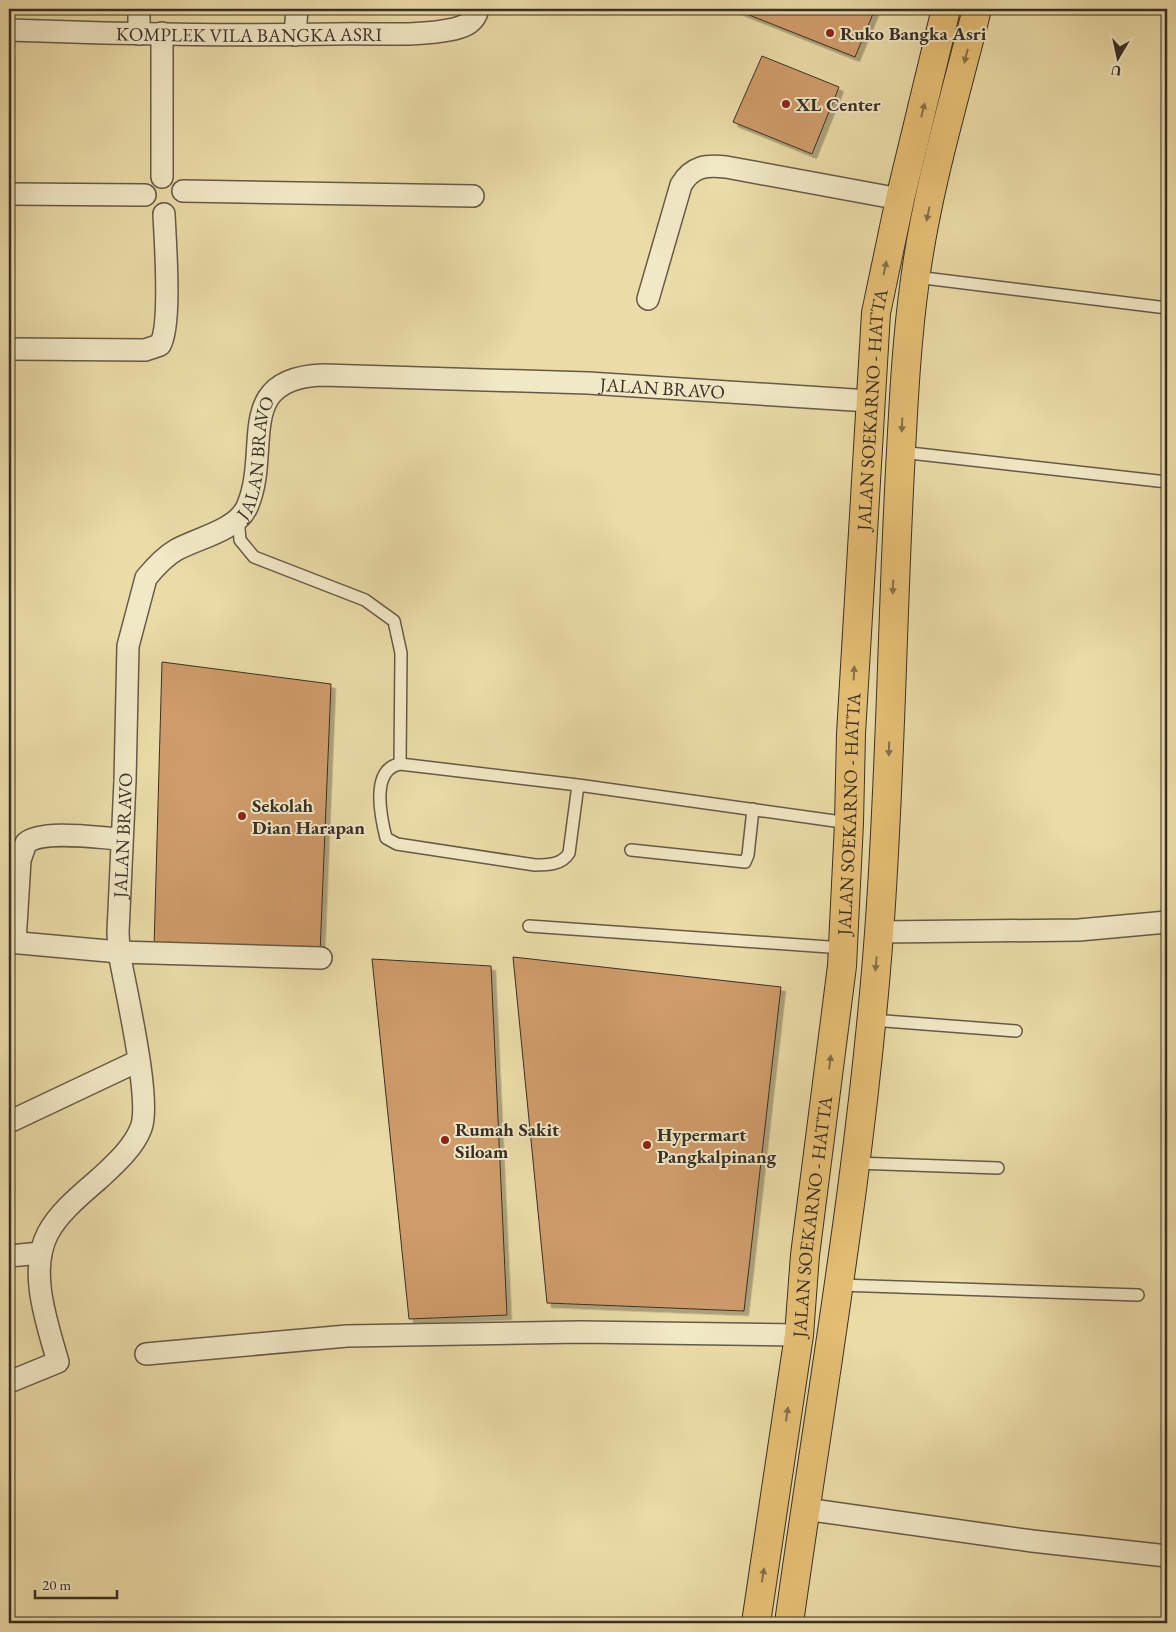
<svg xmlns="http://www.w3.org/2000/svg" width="1176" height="1632" font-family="'EB Garamond',serif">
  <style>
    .building { fill: #cf9b6b; stroke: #392f27; filter: url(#shadow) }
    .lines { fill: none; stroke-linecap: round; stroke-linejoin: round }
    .lane-casing { stroke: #655a47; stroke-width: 14 }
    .street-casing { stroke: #655a47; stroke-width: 24 }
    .highway-casing { stroke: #392f27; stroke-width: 30 }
    .lane { stroke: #f1e8c6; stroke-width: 11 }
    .street { stroke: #f1e8c6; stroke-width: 21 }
    .highway { stroke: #e5be74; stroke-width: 28 }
    .oneway { fill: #866f4a }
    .poi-dot { fill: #8f2418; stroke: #f1e8c6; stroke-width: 2 }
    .labels { text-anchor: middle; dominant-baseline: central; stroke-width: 4; stroke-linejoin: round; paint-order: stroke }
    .street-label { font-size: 19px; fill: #392f27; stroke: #f1e8c6 }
    .poi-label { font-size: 19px; font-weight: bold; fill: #392f27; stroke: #f1e8c6; text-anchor: start }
  </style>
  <defs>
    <filter id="shadow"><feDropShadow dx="4.5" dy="4.5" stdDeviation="0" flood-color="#0004"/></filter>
  </defs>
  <rect width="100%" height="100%" fill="#eadba7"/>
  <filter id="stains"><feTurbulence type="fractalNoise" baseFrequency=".004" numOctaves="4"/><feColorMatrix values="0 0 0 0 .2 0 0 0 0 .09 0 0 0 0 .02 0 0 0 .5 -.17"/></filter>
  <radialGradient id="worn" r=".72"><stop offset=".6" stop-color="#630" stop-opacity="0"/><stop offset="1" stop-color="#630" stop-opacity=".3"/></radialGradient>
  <path class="building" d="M 734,9 L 875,9 L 855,57 Z
    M 762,56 L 839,87 L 812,154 L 733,122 Z
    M 162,662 L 331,684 L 320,953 L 154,948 Z
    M 513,957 L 781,987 L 744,1311 L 547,1303 Z
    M 372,959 L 491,966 L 507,1315 L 409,1319 Z"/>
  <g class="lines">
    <defs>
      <path id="lane" d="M 916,277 L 1167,308
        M 901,452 L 1167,482
        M 238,517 L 240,540 L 254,557 L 365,600 L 394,621 L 401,653 L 400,764
        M 578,785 L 569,853 C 562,865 547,865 535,865 L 397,844 L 386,838 C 381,818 370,769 400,764 L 578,785 L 849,823
        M 631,850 L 745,862 L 748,855 L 753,809
        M 529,926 L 843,948
        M 872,1020 L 1016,1031
        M 855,1163 L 998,1168
        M 839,1285 L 1138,1295"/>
      <g id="street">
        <path id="s1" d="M 9,30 C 118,34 227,36 336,34 C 373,33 418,37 454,29 C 466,26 475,22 478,9"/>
        <path d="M 139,34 L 139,9"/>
        <path d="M 295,35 L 297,9"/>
        <path d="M 162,177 L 162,33"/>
        <path d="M 183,191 L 473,196"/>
        <path d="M 9,194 L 145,195"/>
        <path d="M 648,299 L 681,185 C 692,166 706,165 726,167 L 900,199"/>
        <path d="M 9,349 L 145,350 L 160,345 C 172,325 165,240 164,214"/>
        <path d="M 879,932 L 1079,930 L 1167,922"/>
        <path d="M 9,942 L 119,952 L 321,958"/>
        <path d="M 15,942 L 20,860 L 26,843 C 43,829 99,838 121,839"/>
        <path d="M 9,1122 L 138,1061"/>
        <path d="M 9,1256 L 41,1253"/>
        <path d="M 146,1354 L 347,1336 L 581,1332 L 799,1335"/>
        <path id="s2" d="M 9,1382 L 58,1362 C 47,1323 28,1271 48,1233 C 60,1211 82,1194 100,1178 C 115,1164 134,1147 141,1128 C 152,1101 125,987 119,952 L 118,932 L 125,781 L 128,646 L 146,578 C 155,567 164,557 176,550 C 197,538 236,531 247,507 C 272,450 232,378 323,375 L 588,383 L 869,401"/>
        <path d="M 805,1509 L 1032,1541 L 1167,1556"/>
      </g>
      <g id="highway">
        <path id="s3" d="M 756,1623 L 799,1335 L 805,1255 L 842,966 L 849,823 L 851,734 L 876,313 L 900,199 L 946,9"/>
        <path d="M 789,1623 C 821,1394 862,1165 879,933 C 891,773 892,612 901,451 C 904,394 907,337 915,280 C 927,188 955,98 977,9"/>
      </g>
    </defs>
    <use href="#lane" class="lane-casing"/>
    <use href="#street" class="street-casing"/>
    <use href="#highway" class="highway-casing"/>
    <use href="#lane" class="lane"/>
    <use href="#street" class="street"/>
    <use href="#highway" class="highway"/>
  </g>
  <defs><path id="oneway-solid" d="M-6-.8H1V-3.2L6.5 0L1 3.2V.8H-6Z" transform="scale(1.25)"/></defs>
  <g class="oneway">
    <use href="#oneway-solid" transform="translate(966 56) rotate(104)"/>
    <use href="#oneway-solid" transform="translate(923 110) rotate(-76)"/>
    <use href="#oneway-solid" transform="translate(928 214) rotate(102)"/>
    <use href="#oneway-solid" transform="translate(885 268) rotate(-78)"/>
    <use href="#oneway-solid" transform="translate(902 425) rotate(92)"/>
    <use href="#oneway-solid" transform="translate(893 587) rotate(92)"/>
    <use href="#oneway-solid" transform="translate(854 673) rotate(-87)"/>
    <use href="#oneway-solid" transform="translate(889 749) rotate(91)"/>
    <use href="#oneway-solid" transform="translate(876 964) rotate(95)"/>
    <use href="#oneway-solid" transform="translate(830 1062) rotate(-83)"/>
    <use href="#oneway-solid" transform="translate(787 1414) rotate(-82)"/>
    <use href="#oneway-solid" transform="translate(763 1575) rotate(-81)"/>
  </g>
  <g class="poi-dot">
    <circle cx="830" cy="33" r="5"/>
    <circle cx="786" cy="104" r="5"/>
    <circle cx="242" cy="816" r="5"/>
    <circle cx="445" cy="1140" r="5"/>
    <circle cx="647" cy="1145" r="5"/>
  </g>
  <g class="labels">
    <g class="street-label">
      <text stroke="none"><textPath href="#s1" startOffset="240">KOMPLEK VILA BANGKA ASRI</textPath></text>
      <text stroke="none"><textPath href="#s2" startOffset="1521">JALAN BRAVO</textPath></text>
      <text stroke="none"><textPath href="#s3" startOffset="1220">JALAN SOEKARNO - HATTA</textPath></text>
      <text stroke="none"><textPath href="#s2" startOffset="1058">JALAN BRAVO</textPath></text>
      <text stroke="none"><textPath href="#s3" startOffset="815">JALAN SOEKARNO - HATTA</textPath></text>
      <text stroke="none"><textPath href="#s2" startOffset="622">JALAN BRAVO</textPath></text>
      <text stroke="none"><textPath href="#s3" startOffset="410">JALAN SOEKARNO - HATTA</textPath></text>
    </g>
    <g class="poi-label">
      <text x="840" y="33">Ruko Bangka Asri</text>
      <text x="796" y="104">XL Center</text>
      <text x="252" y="805">Sekolah<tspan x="252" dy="22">Dian Harapan</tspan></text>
      <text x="455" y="1129">Rumah Sakit<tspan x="455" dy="22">Siloam</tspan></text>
      <text x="657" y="1134">Hypermart<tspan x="657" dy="22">Pangkalpinang</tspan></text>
    </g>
  </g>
  <rect width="1176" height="1632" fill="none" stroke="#eadba7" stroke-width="30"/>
  <rect x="10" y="10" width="1156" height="1612" fill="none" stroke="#392f27" stroke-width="2.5"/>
  <rect x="15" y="15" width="1146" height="1602" fill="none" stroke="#392f27"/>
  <g transform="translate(1118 58) rotate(189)" stroke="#f1e8c6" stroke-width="4" paint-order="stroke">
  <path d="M0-4L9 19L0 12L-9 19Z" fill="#392f27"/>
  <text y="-8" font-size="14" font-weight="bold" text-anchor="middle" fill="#392f27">U</text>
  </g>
  <path d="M35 1590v8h82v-8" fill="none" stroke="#392f27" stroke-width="2.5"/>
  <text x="42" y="1590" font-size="15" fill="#392f27" stroke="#f1e8c6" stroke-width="4" paint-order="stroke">20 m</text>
  <rect width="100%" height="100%" filter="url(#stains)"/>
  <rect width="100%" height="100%" fill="url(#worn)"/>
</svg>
